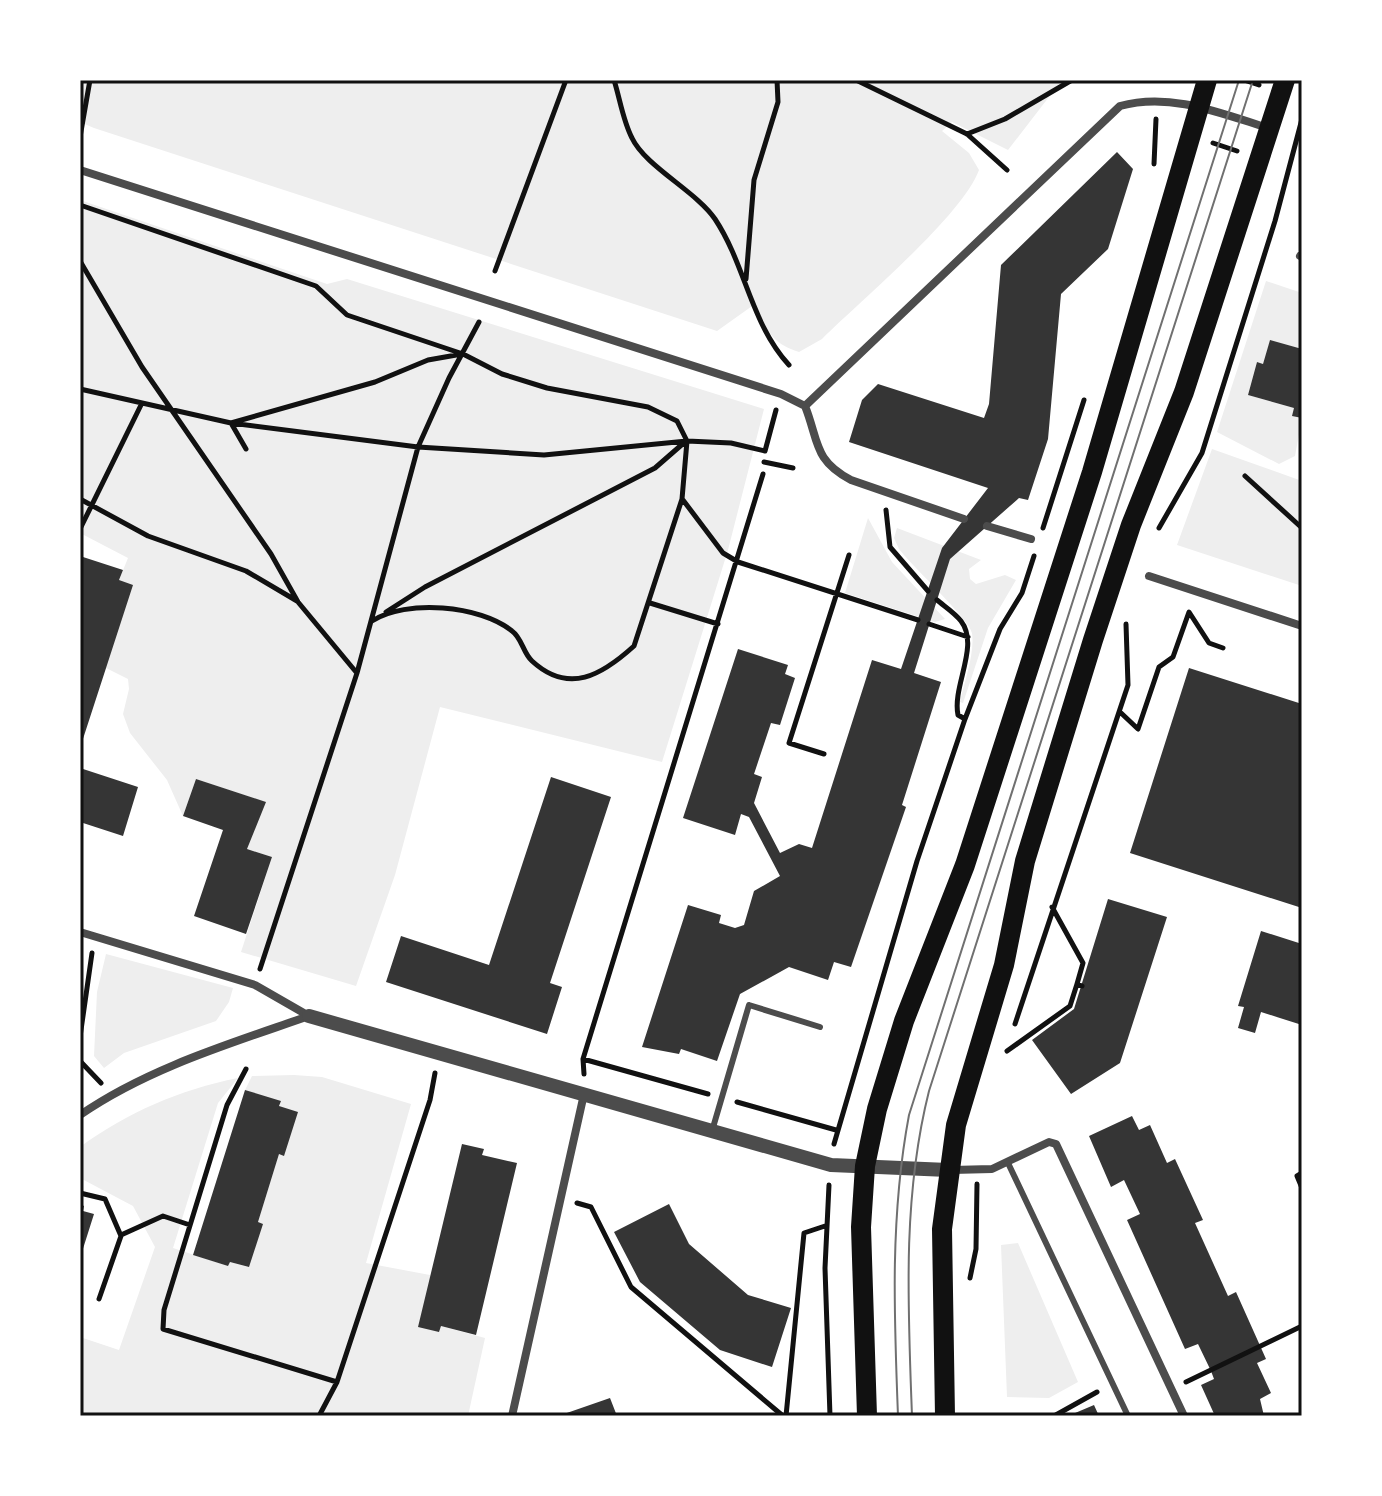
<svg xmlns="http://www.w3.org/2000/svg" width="1382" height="1496" font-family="'Asap Condensed',sans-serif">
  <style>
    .green { fill: #eee }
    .building { fill: #353535 }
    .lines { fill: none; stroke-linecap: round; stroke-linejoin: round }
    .path { stroke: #111; stroke-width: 5 }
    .service { stroke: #4c4c4c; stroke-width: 6 }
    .minor { stroke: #4c4c4c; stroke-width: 8 }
    .tertiary { stroke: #4c4c4c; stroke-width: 14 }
    .primary { stroke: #111; stroke-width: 20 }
    .tram { stroke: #707070; stroke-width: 2 }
    .neatline { fill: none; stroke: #111; stroke-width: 3 }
  </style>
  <rect width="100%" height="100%" fill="#fff"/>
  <path class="green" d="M 80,80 L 1062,80 L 1008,150 L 952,122 L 942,131 L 969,153 L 979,170 C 962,216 861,300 822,339 L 799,352 C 769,342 768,330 755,304 L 717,331 L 94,128 L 80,122 Z
    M 80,200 L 327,284 L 347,279 L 764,409 L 728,550 L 662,762 L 440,707 L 395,875 L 356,986 L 241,952 L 272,857 L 247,849 L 265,802 L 196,779 L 183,816 L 167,780 L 130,733 L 123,714 L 129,689 L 128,679 L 106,668 L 119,580 L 128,558 L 80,533 Z
    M 1266,281 L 1302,293 L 1302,349 L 1270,341 L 1263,364 L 1257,362 L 1248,395 L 1294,408 L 1302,418 L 1295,456 L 1279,464 L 1217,432 Z
    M 1212,449 L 1302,481 L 1302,586 L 1177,545 Z
    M 868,518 L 892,562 L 945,619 L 935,622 L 845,593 Z
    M 897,528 L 981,560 L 969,569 L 970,579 L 976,584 L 1005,575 L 1016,580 L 988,628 L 963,703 L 960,702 C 964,682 975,654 972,633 C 970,620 912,566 899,549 L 894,538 Z
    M 106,954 L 233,988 L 229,1002 L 216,1021 L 124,1053 L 104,1068 L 94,1056 L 97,992 Z
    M 294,1075 L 322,1077 L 411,1104 L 366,1263 L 430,1275 L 439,1332 L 441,1326 L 485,1338 L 468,1416 L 80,1416 L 80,1337 L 119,1350 L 155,1247 L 133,1206 L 80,1178 L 80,1147 C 128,1112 179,1090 238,1078 L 218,1103 L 173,1248 L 228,1266 L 230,1262 L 248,1267 L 262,1224 L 258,1222 L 279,1154 L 280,1102 L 245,1090 L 252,1076 Z
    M 1018,1243 L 1078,1382 L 1049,1398 L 1007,1397 L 1001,1245 Z"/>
  <path class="building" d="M 1117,152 L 1133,169 L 1108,249 L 1061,294 L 1048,439 L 1028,500 L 1019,498 L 950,559 L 914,673 L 941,682 L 902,805 L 906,807 L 851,967 L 834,962 L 828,980 L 789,967 L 740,994 L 717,1061 L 681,1049 L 679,1054 L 642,1047 L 688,905 L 721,915 L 719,923 L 735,928 L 744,925 L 754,891 L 780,876 L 749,817 L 741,814 L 735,835 L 683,818 L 738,649 L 788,665 L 785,674 L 795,678 L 780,725 L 771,723 L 754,774 L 762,777 L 754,803 L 780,853 L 799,844 L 812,848 L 872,660 L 901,669 L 942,548 L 988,488 L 849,442 L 862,400 L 878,384 L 984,418 L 989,404 L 1001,265 Z
    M 1270,340 L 1302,349 L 1302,418 L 1292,416 L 1294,408 L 1248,395 L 1257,362 L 1263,364 Z
    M 83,557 L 123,570 L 119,580 L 133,585 L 81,745 L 80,567 Z
    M 1189,668 L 1302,704 L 1302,908 L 1130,853 Z
    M 80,768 L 138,787 L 123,836 L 80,822 Z
    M 551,777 L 611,797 L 550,983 L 562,987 L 547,1034 L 386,982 L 401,936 L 489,965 Z
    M 196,779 L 266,802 L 247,849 L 272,857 L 246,934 L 194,916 L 223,830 L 183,816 Z
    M 1108,899 L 1167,917 L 1120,1063 L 1071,1094 L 1032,1040 L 1074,1009 Z
    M 1261,931 L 1302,944 L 1302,1025 L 1261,1012 L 1255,1033 L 1238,1028 L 1244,1007 L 1238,1006 Z
    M 245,1090 L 281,1101 L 279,1106 L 298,1112 L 284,1156 L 279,1154 L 258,1222 L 263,1224 L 249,1267 L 230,1262 L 228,1266 L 193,1255 Z
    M 1132,1116 L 1139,1130 L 1150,1125 L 1167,1163 L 1175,1159 L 1203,1220 L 1195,1223 L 1228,1296 L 1236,1292 L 1266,1359 L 1257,1363 L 1271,1393 L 1260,1399 L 1264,1416 L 1215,1416 L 1201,1385 L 1214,1379 L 1211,1371 L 1198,1344 L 1185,1349 L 1127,1220 L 1140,1214 L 1124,1180 L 1111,1187 L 1089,1136 Z
    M 462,1144 L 484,1149 L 482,1155 L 517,1163 L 476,1335 L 441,1326 L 439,1332 L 418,1327 Z
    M 80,1204 L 84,1206 L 83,1211 L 94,1214 L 81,1255 Z
    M 669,1204 L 689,1244 L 748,1295 L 791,1308 L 772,1367 L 720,1350 L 640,1282 L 614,1232 Z
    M 610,1398 L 617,1416 L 561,1416 L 561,1415 Z
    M 1094,1405 L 1099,1416 L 1068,1416 Z"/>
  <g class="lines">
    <path class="path" d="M 614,80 C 620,99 623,121 632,138 C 645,166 697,192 715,219 C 746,266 750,322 789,365
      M 856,80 L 967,134 L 1007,170
      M 1244,80 L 1259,85
      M 967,134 L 1005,119 L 1072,80
      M 80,137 L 90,80
      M 1213,143 L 1237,151
      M 1154,164 L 1156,119
      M 80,205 L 316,286 L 347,315 L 463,354 L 502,374 L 547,388 L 648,407 L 677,421 L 687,441 L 682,499 L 634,646 C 602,675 569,695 532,661 C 523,653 522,638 512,631 C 480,605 406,599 372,621
      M 80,261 L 142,367 L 271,554 L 298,602 L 356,672
      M 495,271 L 566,80
      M 746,279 L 754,180 L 778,102 L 777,80
      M 80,389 L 231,423 L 418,447 L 544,455 L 687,441 L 731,443 L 765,451 L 776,410
      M 246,449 L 231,423 L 375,382 L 428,360 L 462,354
      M 764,462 L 793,468
      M 1245,476 L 1302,528
      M 80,499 L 148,536 L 246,571 L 297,601
      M 683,500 L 723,553 L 738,562 L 918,620
      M 886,510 L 890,547 L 928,591
      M 1043,528 L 1084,400
      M 1159,528 L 1202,453 L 1275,221 L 1302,119
      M 80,529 L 141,405
      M 937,600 C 944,606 955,613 961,621 C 980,646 952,686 958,715 L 965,719
      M 650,603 L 718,624
      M 386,612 L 425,587 L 655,468 L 686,441
      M 929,624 L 968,637
      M 1120,712 L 1138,729 L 1159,667 L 1173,657 L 1189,612 L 1209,643 L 1223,648
      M 824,754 L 789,743 L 849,555
      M 1052,907 L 1083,963 L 1077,984 L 1082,986
      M 260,969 L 357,673 L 418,447 L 449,378 L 479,322
      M 1015,1024 L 1128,685 L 1126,624
      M 80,1037 L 92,953
      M 1007,1051 L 1070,1006 L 1077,984
      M 583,1059 L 708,1094
      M 80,1061 L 101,1083
      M 246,1069 L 227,1105 L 164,1310 L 163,1329 L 337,1382
      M 584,1074 L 583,1059 L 763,474
      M 737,1102 L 836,1130
      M 834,1144 L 917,861 L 965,719 L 1000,629 L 1022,593 L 1034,556
      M 1302,1173 L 1297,1176 L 1302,1188
      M 829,1185 L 825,1268 L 830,1416
      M 80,1193 L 105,1199 L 121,1236 L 99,1299
      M 577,1203 L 591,1207 L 631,1287 L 783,1416
      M 121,1235 L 163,1216 L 190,1225
      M 970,1278 L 976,1249 L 977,1184
      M 1186,1382 L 1302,1326
      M 319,1416 L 337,1382 L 430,1100 L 435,1073
      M 786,1416 L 804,1233 L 825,1226
      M 1054,1416 L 1097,1392"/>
    <path class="service" d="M 712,1131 L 749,1005 L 820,1027
      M 1008,1163 L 1128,1416"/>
    <path class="minor" d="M 80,170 L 781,394 L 805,406
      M 1300,256 L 1302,257
      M 805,406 L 1120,106 C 1170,92 1220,113 1268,128
      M 805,406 C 819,441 813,460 851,480 L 964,519
      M 987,526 L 1031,539
      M 1149,576 L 1302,626
      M 80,932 L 255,985 L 309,1016
      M 80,1115 C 148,1068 232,1043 309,1016
      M 952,1170 L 992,1169 L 1049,1142 L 1056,1144 L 1184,1416
      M 512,1416 L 584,1094"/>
    <path class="tertiary" d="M 309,1016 L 831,1165 L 948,1170"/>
    <path class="primary" d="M 867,1416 L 861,1227 L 865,1166 L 877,1109 L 904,1021 L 965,865 L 1092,472 L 1207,80
      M 945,1416 L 942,1229 L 956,1125 L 1004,965 L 1025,861 L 1093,640 L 1131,525 L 1184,392 L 1285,80"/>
    <path class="tram" d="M 898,1416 C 894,1314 890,1216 909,1115 L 1239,80
      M 912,1416 C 908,1307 902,1198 929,1091 L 1253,80"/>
  </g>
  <rect width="1382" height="1496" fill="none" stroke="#ffffff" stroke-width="164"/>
  <rect x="82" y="82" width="1218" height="1332" class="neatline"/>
</svg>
